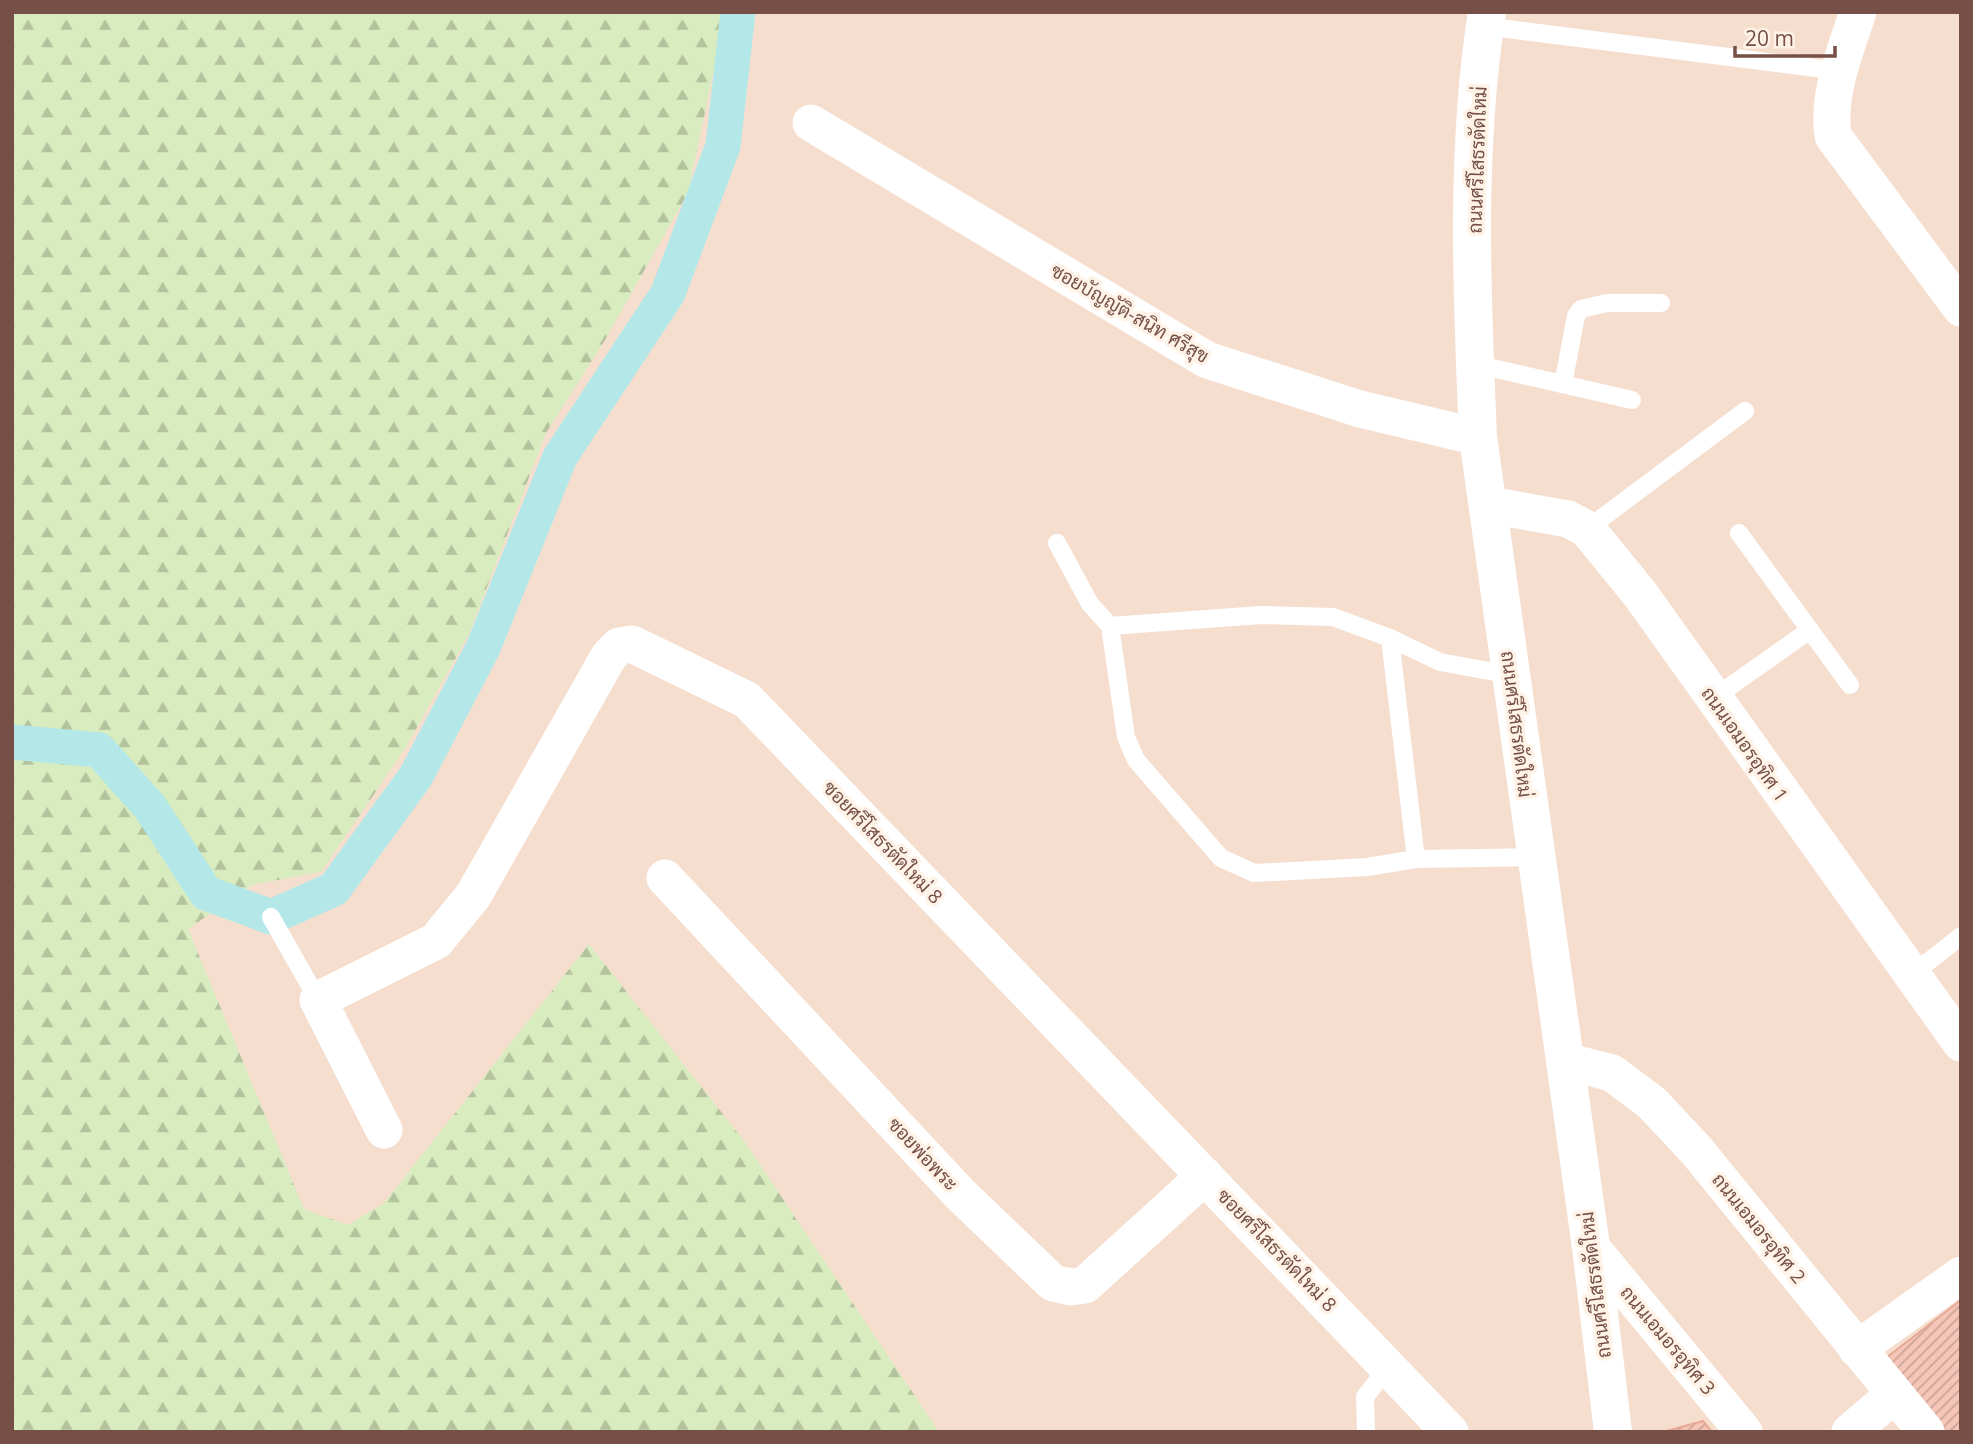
<svg xmlns="http://www.w3.org/2000/svg" width="1973" height="1444" font-family="'Open Sans',Sarabun,sans-serif">
  <style>
    .residential { fill: #f6decf }
    .forest { fill: url(#forest-firs) }
    .lines { fill: none; stroke-linecap: round; stroke-linejoin: round }
    .canal { stroke: #b4e8e8; stroke-width: 35 }
    .building { fill: url(#building-hatch); stroke: #e8a996; stroke-width: 2 }
    .service { stroke: #fff; stroke-width: 18 }
    .minor { stroke: #fff; stroke-width: 37 }
    .tertiary { stroke: #fff; stroke-width: 38 }
    .labels { text-anchor: middle; dominant-baseline: central; stroke-width: 7; stroke-linejoin: round; paint-order: stroke }
    .street-label { font-size: 19px; fill: #765046; stroke: #fff3e8 }
  </style>
  <defs>
    <pattern id="forest-firs" width="22" height="20" patternUnits="userSpaceOnUse" patternTransform="scale(1.75)"><rect width="22" height="20" fill="#d8ecbf"/><path d="M5 1l3.5 6h-7zM16 11l3.5 6h-7z" fill="#b4c29d"/></pattern>
    <pattern id="building-hatch" width="6" height="6" patternUnits="userSpaceOnUse" patternTransform="scale(1.75)"><rect width="6" height="6" fill="#f5c6b7"/><path d="M-1 1l2-2M0 6l6-6M5 7l2-2" fill="none" stroke="#cba397"/></pattern>
  </defs>
  <rect width="100%" height="100%" fill="#feeee1"/>
  <path class="residential" d="M 12,12 L 1961,12 L 1961,1432 L 12,1432 Z"/>
  <path class="forest" d="M 12,12 L 726,12 L 688,193 L 605,340 L 546,433 L 469,634 L 406,747 L 321,872 L 252,885 L 188,929 L 304,1209 L 348,1225 L 384,1203 L 589,944 L 744,1141 L 939,1432 L 12,1432 Z"/>
  <g class="lines">
    <path class="canal" d="M 12,742 L 99,750 L 150,807 L 206,893 L 271,917 L 334,889 L 416,776 L 483,648 L 560,457 L 668,293 L 723,146 L 738,12"/>
  </g>
  <path class="building" d="M 1961,1300 L 1961,1432 L 1945,1432 L 1886,1358 Z
    M 1703,1421 L 1712,1432 L 1682,1432 L 1681,1427 Z
    M 1681,1427 L 1682,1432 L 1663,1432 Z"/>
  <g class="lines">
    <path class="service" d="M 1484,26 L 1839,71
      M 1475,364 L 1632,400
      M 1563,384 L 1576,316 L 1581,309 L 1607,303 L 1661,303
      M 1587,529 L 1745,411
      M 1739,533 L 1850,685
      M 1057,543 L 1090,604 L 1110,626
      M 1390,638 L 1416,859
      M 1511,675 L 1440,662 L 1390,638 L 1333,617 L 1261,615 L 1110,626 L 1126,737 L 1136,760 L 1221,858 L 1254,873 L 1367,867 L 1416,859 L 1534,857
      M 1712,699 L 1810,630
      M 271,917 L 318,1000
      M 1910,976 L 1961,936
      M 1366,1432 L 1365,1397 L 1388,1367"/>
    <path class="minor" d="M 1858,12 C 1845,52 1827,94 1833,136 L 1961,308
      M 811,123 L 1207,360 L 1360,409 L 1478,437
      M 1489,505 L 1568,519 L 1587,529 L 1640,594 L 1961,1043
      M 665,878 L 960,1194 L 1053,1283 L 1071,1287 L 1085,1285 L 1205,1176
      M 1565,1061 L 1612,1073 L 1652,1103 L 1696,1150 L 1926,1432
      M 384,1130 L 318,1000 L 436,941 L 473,896 L 609,656 L 619,646 L 632,644 L 747,700 L 1450,1432
      M 1591,1247 L 1744,1432
      M 1857,1349 L 1961,1275
      M 1850,1432 L 1895,1394"/>
    <path class="tertiary" d="M 1487,12 C 1465,152 1472,297 1478,437 L 1591,1247 L 1613,1432"/>
  </g>
  <g class="labels">
    <g class="street-label">
      <text transform="translate(1477 160) rotate(-88)">ถนนศรีโสธรตัดใหม่</text>
      <text transform="translate(1130 313) rotate(30)">ซอยบัญญัติ-สนิท ศรีสุข</text>
      <text transform="translate(1517 724) rotate(83)">ถนนศรีโสธรตัดใหม่</text>
      <text transform="translate(1745 744) rotate(55)">ถนนเอมอรอุทิศ 1</text>
      <text transform="translate(883 842) rotate(46)">ซอยศรีโสธรตัดใหม่ 8</text>
      <text transform="translate(923 1154) rotate(47)">ซอยพ่อพระ</text>
      <text transform="translate(1759 1228) rotate(51)">ถนนเอมอรอุทิศ 2</text>
      <text transform="translate(1277 1250) rotate(46)">ซอยศรีโสธรตัดใหม่ 8</text>
      <text transform="translate(1595 1285) rotate(-97)">ถนนศรีโสธรตัดใหม่</text>
      <text transform="translate(1668 1340) rotate(50)">ถนนเอมอรอุทิศ 3</text>
    </g>
  </g>
  <rect width="1973" height="1444" fill="none" stroke="#765046" stroke-width="28"/>
  <path d="M1735 46v10h100v-10" fill="none" stroke="#765046" stroke-width="3.5"/>
  <text x="1745" y="46" font-size="21" fill="#765046" stroke="#fff3e8" stroke-width="5" paint-order="stroke">20 m</text>
</svg>
